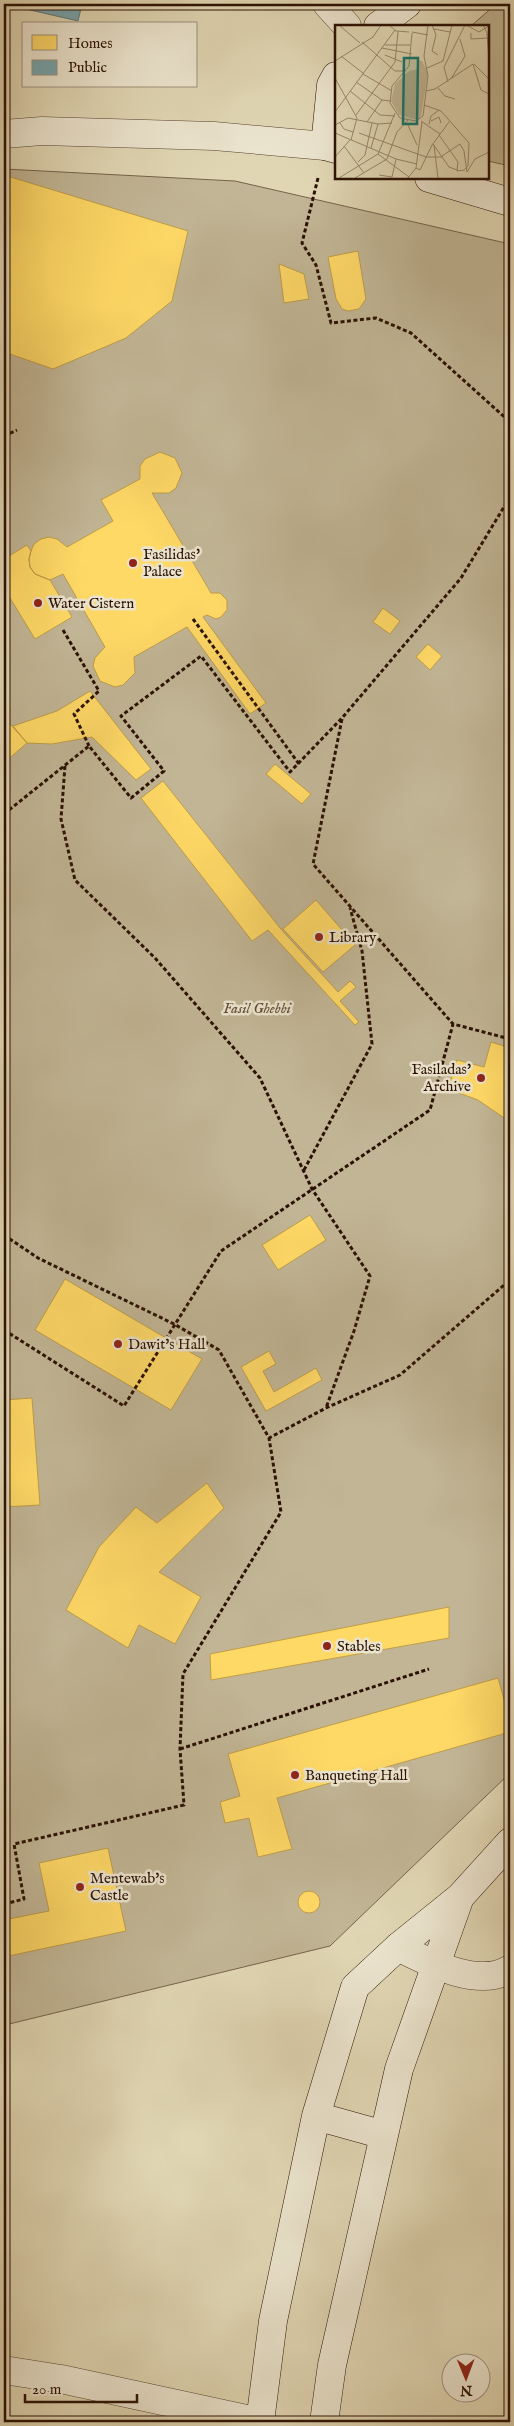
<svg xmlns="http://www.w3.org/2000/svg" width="514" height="2426" font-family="'IM FELL English',serif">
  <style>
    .green { fill: #c1b595; stroke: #76634c }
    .homes { fill: #ffd966; stroke: #bf9d48 }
    .public { fill: #76a5af; stroke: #60797b }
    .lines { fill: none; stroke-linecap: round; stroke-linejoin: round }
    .street-casing { stroke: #58422f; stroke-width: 29 }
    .secondary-casing { stroke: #2b1103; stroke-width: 29 }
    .path { stroke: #2b1103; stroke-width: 3; stroke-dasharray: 4 2.5; stroke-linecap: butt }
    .street { stroke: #ebe4ce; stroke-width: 28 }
    .secondary { stroke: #ebe4ce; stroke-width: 28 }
    .poi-dot { fill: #8f2418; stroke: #ebe4ce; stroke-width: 2 }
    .labels { text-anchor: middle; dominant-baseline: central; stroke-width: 5; stroke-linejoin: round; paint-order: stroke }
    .poi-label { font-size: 15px; fill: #2b1103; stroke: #ebe4ce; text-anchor: start }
    .park-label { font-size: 15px; font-style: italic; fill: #604a36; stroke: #ebe4ce }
    .inset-road { fill: none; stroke: #98876d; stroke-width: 1 }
    .view { fill: #0f766e; fill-opacity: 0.15; stroke: #0f766e; stroke-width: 2.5 }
    .inset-edge { fill: none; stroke: #2b1103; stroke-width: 2.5 }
  </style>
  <rect width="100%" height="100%" fill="#e0d6b3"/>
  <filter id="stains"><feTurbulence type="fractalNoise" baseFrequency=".004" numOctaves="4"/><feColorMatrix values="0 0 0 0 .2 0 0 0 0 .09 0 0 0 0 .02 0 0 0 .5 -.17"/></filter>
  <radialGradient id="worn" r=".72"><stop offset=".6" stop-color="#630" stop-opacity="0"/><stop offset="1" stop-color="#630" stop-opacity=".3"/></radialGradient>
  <path class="green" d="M 496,4 L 510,4 L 510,166 L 488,161 L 488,26 L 471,26 Z
    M 4,169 L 235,181 L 510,244 L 510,1773 L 330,1946 L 5,2025 L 4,2085 Z"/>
  <path class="homes" d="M 4,175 L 188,231 L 172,301 L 126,338 L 53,369 L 4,352 Z
    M 358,251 L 366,299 L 359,309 L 348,311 L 342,309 L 336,299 L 328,257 Z
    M 279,264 L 304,274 L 309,299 L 284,303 Z
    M 160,452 L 175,458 L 182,473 L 176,488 L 169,493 L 152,493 L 211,593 L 220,593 L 227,600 L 227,610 L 221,617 L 216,619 L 207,615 L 203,617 L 266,703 L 250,714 L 187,627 L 134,657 L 135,673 L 123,685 L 115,687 L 100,681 L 93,666 L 95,658 L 105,647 L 63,574 L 50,580 L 35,574 L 30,567 L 29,559 L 31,551 L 34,544 L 41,539 L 49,537 L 57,539 L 67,547 L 113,521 L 101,500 L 140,479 L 140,466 L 145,459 Z
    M 27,545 L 31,551 L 29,559 L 30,567 L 35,574 L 50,580 L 72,617 L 35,639 L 4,588 L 4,559 Z
    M 383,608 L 400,621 L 390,634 L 373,622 Z
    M 428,644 L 442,656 L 430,670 L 416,657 Z
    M 90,691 L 151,769 L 136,780 L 92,737 L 52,744 L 27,743 L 13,726 L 57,711 Z
    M 4,703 L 11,711 L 4,717 L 27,743 L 4,763 Z
    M 275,764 L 311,794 L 302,804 L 266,774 Z
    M 163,781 L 280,928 L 338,992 L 350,981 L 356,987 L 340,1001 L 359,1022 L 355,1025 L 268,930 L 252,941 L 141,798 Z
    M 316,900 L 355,945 L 323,972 L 283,929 Z
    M 491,1042 L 510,1048 L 510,1122 L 478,1100 L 448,1089 L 457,1060 L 484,1067 Z
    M 310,1215 L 326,1240 L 278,1270 L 262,1245 Z
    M 65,1279 L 202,1359 L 171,1410 L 35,1330 Z
    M 269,1351 L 276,1364 L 263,1371 L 274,1392 L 316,1368 L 322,1380 L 266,1411 L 241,1367 Z
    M 32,1398 L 40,1505 L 4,1507 L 4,1400 Z
    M 207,1483 L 224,1508 L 159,1572 L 201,1597 L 175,1644 L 139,1625 L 128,1648 L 66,1610 L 99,1547 L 136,1507 L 157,1523 Z
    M 449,1607 L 449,1638 L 211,1680 L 210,1654 Z
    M 498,1678 L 510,1721 L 510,1732 L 277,1798 L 292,1849 L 258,1857 L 249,1818 L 225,1823 L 220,1802 L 240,1796 L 228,1754 Z
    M 108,1848 L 126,1931 L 4,1957 L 4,1920 L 49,1911 L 39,1863 Z
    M298 1902a11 11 0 1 1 22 0a11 11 0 1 1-22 0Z"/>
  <path class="public" d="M 4,4 L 82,4 L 78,21 Z"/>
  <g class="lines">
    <defs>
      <path id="street" d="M 327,4 L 347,26
        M 4,134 L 42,131 L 214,136 L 325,146
        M 398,1947 C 428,1962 478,1989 510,1969
        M 4,2370 L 61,2379 L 260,2422"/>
      <path id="secondary" d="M 378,26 L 407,4
        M 336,76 L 331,85 L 325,146 L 336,149
        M 429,178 L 510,202
        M 316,2116 L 384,2135
        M 260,2422 L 273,2321 L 316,2116 L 355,1987 L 398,1947 L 460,1897 L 510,1842
        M 324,2422 L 332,2365 L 399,2069 L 460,1897"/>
    </defs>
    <use href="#street" class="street-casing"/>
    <use href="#secondary" class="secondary-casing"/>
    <path class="path" d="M 318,178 L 302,243 L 316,265 L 331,323 L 376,318 L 411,333 L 510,422
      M 4,436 L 17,430
      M 193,619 L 299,764
      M 63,630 L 99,691 L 74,714 L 89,746
      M 342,719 L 313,864 L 453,1024 L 510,1039
      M 65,766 L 61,819 L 75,880 L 155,958 L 260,1078 L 312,1189 L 370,1276 L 354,1331 L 326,1408
      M 4,814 L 89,746 L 131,798 L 164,771 L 121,716 L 201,656 L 290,772 L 342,718 L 461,578 L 510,497
      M 304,1170 L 372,1044 L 362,951 L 350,908
      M 4,1235 L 38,1258 L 174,1324 L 219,1350 L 269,1438 L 326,1408 L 400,1375 L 510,1280
      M 4,1330 L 124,1406 L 221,1251 L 430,1110 L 453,1024
      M 180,1749 L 429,1669
      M 4,1904 L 24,1899 L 14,1844 L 184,1805 L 180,1749 L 183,1674 L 281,1512 L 269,1438"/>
    <use href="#street" class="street"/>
    <use href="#secondary" class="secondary"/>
  </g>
  <g class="poi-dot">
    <circle cx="133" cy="563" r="5"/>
    <circle cx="38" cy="603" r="5"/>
    <circle cx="319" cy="937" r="5"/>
    <circle cx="481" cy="1078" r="5"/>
    <circle cx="118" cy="1344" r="5"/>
    <circle cx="327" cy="1646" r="5"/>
    <circle cx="295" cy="1775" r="5"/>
    <circle cx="80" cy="1887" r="5"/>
  </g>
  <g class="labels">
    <g class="poi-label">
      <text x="143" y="554">Fasilidas'<tspan x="143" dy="17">Palace</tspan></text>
      <text x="48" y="603">Water Cistern</text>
      <text x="329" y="937">Library</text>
      <text x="471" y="1069" text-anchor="end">Fasiladas'<tspan x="471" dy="17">Archive</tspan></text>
      <text x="128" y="1344">Dawit's Hall</text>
      <text x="337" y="1646">Stables</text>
      <text x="305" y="1775">Banqueting Hall</text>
      <text x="90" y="1878">Mentewab's<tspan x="90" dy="17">Castle</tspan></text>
    </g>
    <g class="park-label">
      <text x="257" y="1008">Fasil Ghebbi</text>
    </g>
  </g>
  <g transform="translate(335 25)">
    <rect width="154" height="154" fill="#e0d6b3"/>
    <path d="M 83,35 L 87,36 L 93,48 L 86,91 L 83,95 L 64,90 L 56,76 L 60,59 L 74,46 L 83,44 Z" fill="#c1b595"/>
    <path class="inset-road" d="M 4,0 L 25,18M 54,0 L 61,6 L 74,7M 97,0 L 101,10 L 97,26 L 103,30M 131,0 L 144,7 L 154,1M 148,0 L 152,8 L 154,35M 99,4 L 115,7M 77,7 L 93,10M 77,8 L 74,41 L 57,61 L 55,78 L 65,93 L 81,96 L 88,91 L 93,51 L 89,31 L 93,0M 136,8 L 136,14 L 153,13M 27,17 L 60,46 L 71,46M 50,20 L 75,20M 47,23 L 77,29M 50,30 L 67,37M 6,31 L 28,48M 0,36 L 38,12 L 46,0M 138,39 L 146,65 L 154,69M 139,39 L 154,54M 92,43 L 108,36 L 117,0M 28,49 L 57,66M 0,53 L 22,93 L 16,115M 116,54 L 130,31 L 125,14M 21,57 L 47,75 L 55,76M 113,57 L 109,42 L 130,0M 103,63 L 110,71 L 120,74M 15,66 L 45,90 L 60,91M 91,66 L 100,64 L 138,39M 89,80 L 106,86 L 134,118 L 133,141 L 130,144M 0,87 L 60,5M 21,90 L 60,37 L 63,7M 86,96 L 105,109M 96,96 L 104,92 L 106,98M 32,97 L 47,75M 5,98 L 9,104 L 18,107M 72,98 L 82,120M 94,99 L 96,91 L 104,85M 0,100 L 13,93 L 43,99 L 57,98M 0,108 L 61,134 L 82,139M 24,108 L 91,132 L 108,132M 104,110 L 123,137 L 122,146 L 130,145M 98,119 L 114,142 L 122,145M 99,120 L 103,153M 9,121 L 29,148M 36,123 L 43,99M 43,129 L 74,152M 107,131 L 125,119 L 129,126 L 132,147 L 140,134 L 154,127M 0,132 L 15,115M 23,137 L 30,130 L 37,98M 81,143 L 85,145 L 97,120 L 114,97M 44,150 L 57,152 L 61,134M 4,153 L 43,129 L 60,88M 20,153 L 52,134 L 62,107 L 73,95M 73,153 L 81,143 L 87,97"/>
    <path class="view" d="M 69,33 L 83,33 L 82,99 L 68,99 Z"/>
    <rect width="154" height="154" class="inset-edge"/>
  </g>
  <rect width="514" height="2426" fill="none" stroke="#e0d6b3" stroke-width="20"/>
  <rect x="5" y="5" width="504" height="2416" fill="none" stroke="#2b1103" stroke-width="2.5"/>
  <rect x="10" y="10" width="494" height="2406" fill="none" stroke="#2b1103"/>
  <rect x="22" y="22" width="175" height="65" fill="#ebe4ce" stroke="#9e907d"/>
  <rect x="32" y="35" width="25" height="15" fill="#ffd966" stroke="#9e907d"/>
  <text x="68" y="48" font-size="15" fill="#2b1103">Homes</text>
  <rect x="32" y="60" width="25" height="15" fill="#76a5af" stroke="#9e907d"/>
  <text x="68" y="72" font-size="15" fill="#2b1103">Public</text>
  <g transform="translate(466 2378) rotate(179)"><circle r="24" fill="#ebe4ce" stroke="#9e907d"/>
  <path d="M0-4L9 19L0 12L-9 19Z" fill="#8f2418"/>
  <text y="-8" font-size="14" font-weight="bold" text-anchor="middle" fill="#2b1103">N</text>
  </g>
  <path d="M25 2394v8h112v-8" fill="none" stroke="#2b1103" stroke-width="2.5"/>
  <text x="32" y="2394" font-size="15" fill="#2b1103" stroke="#ebe4ce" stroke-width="4" paint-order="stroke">20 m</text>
  <rect width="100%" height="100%" filter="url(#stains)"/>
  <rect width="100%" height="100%" fill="url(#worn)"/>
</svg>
